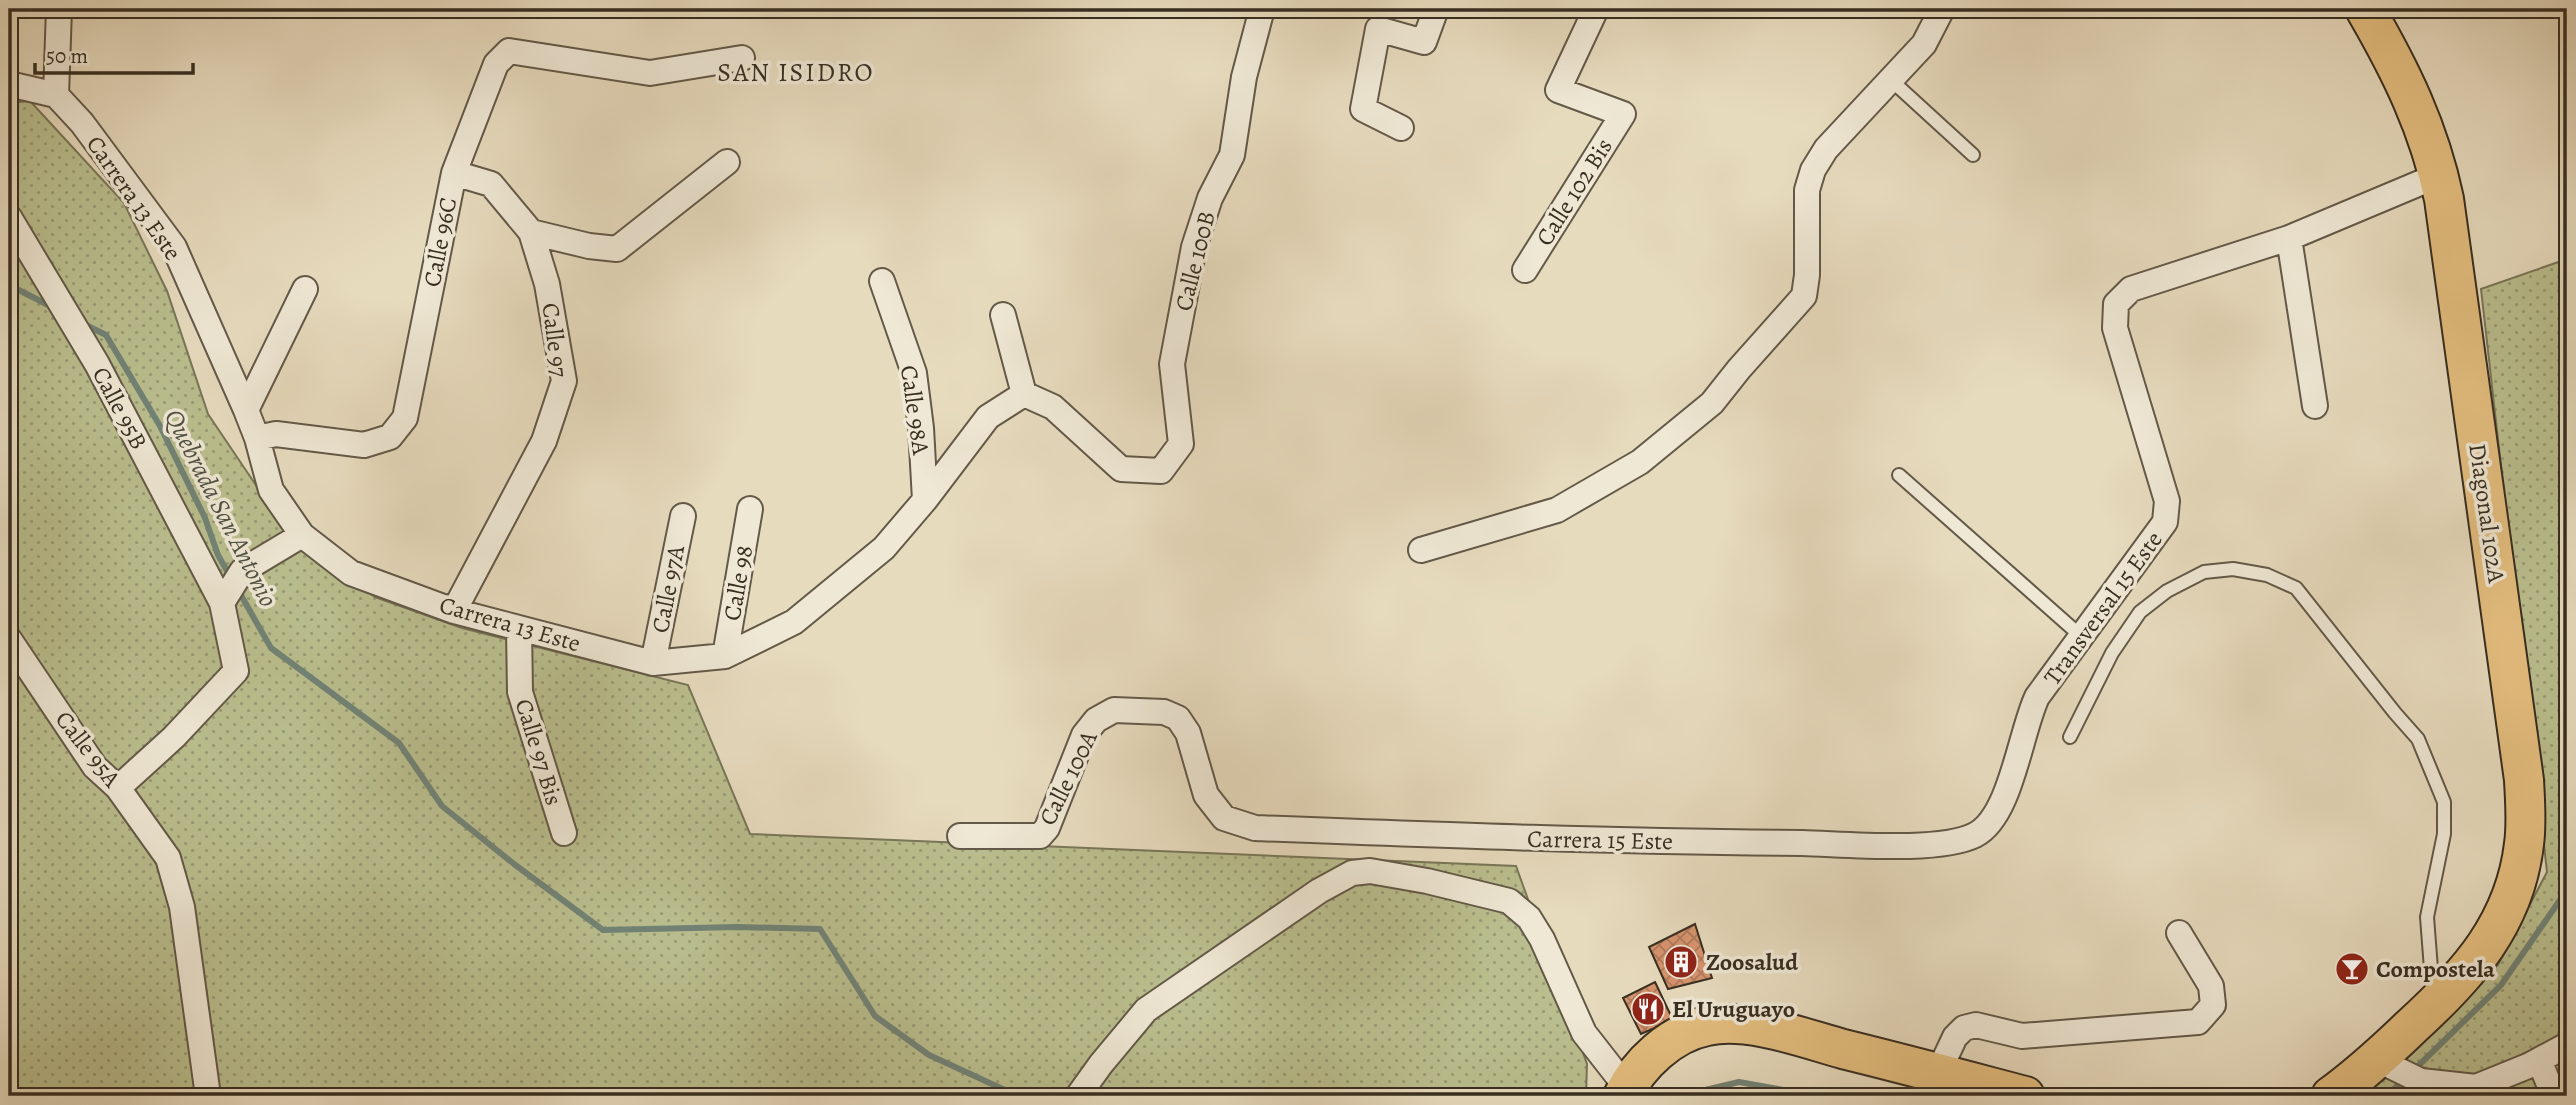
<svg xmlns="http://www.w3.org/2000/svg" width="2576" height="1105" font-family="Alegreya,serif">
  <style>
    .park { fill: url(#park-dots); stroke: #787658; stroke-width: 2 }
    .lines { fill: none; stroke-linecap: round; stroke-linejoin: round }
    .stream { stroke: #718376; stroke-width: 6 }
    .building { fill: url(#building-cross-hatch); stroke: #372e21; stroke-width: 2 }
    .lane-casing { stroke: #635948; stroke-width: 16 }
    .street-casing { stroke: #635948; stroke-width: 28 }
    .primary-casing { stroke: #372e21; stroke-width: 42 }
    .lane { stroke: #efe8d5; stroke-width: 12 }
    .street { stroke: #efe8d5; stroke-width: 24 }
    .primary { stroke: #e4be7f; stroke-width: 38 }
    .labels { text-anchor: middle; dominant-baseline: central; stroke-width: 7; stroke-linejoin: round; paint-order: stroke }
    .street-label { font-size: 24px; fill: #372e21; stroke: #efe8d5 }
    .poi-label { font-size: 24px; font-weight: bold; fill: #372e21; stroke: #efe8d5; text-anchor: start }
    .neighbourhood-label { font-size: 26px; letter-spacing: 2px; fill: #372e21; stroke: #efe8d5 }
    .water-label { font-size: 26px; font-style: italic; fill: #4f5144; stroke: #efe8d5 }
  </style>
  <defs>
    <pattern id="park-dots" width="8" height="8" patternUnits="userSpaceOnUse" patternTransform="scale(1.75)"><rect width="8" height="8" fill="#babe8e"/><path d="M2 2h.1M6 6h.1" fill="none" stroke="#989b74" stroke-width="1.8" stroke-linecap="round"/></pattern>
    <pattern id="building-cross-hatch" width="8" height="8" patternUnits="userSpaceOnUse" patternTransform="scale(1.75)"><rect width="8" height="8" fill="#d7946e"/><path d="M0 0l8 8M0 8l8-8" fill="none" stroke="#af795a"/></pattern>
  </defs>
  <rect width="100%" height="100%" fill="#e7dbbe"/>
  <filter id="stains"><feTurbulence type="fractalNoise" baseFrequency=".00286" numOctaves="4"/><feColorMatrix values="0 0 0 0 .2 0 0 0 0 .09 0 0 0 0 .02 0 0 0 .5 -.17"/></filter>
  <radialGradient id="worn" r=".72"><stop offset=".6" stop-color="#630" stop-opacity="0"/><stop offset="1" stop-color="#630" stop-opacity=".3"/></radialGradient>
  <path class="park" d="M 30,101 L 124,203 L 167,291 L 208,414 L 278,518 L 375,597 L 462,628 L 688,685 L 750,834 L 1516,866 L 1587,1064 L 1586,1096 L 9,1096 L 9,103 Z
    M 2567,259 L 2567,1096 L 2364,1096 L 2498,965 L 2547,872 L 2481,289 Z"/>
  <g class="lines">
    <path class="stream" d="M 9,285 L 54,308
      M 82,323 L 106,335 L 160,426 L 205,518 L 218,555 L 231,578
      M 238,590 L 271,648 L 399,743 L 442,806 L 514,864 L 603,930 L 738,927 L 820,929 L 875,1016 L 929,1055 L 1018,1096
      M 2414,1070 L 2501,985 L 2567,890
      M 1680,1096 L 1739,1082 L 1817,1096
      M 2387,1096 L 2403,1080"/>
  </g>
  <path class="building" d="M 1695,924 L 1712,978 L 1668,989 L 1649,947 Z
    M 1655,982 L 1673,1020 L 1641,1034 L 1623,998 Z"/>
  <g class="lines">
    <defs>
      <path id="lane" d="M 1891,80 L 1973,155
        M 1899,475 L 2082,637
        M 2070,737 L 2112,653 L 2140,612 L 2167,591 L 2204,572 L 2233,569 L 2267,575 L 2296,588 L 2395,713 L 2418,739 L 2444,802 L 2444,834 L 2427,917 L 2433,995"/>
      <path id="street" d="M 9,84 L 56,95 L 82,123 L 174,247 L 246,410 L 257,438 L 271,490 L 302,535 L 351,573 L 454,611 L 653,663 L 725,656 L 794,622 L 884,548 L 925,500 L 988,417 L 1024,394 L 1053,407 L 1121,469 L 1161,471 L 1181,444 L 1172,364 L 1194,247 L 1210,198 L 1232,155 L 1244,77 L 1262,9
        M 56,95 L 59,9
        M 1401,128 L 1363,109 L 1378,29 L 1424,42 L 1436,9
        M 9,217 L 97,364 L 222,603
        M 531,232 L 589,246 L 617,249 L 727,162
        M 2289,238 L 2315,406
        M 1525,270 L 1623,114 L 1558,90 L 1596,9
        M 882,281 L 914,373 L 921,428 L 925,500
        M 1003,315 L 1024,394
        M 246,410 L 305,289
        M 257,438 L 276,434 L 364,445 L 390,437 L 405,418 L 454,173 L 496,64 L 509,51 L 650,73 L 742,58
        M 1421,550 L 1557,510 L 1640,462 L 1712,403 L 1739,369 L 1804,296 L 1807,275 L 1807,190 L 1813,170 L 1826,149 L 1924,44 L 1942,9
        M 454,611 L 544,441 L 564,381 L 547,284 L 531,232 L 491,184 L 454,173
        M 519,628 L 520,692 L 564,833
        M 9,639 L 95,767 L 118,788 L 168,858 L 182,907 L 208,1096
        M 725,656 L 750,509
        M 653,663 L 683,516
        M 118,788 L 174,737 L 236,671 L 222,603 L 242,571 L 302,535
        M 960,836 L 1040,836 L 1047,828 L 1084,735 L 1096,720 L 1114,710 L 1164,712 L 1178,718 L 1188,733 L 1206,795 L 1224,818 L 1255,828 C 1438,835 1619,842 1802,843 C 1845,844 1939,853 1975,835 C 2011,817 2020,733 2037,697 L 2165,522 L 2167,501 L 2115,328 L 2116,304 L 2131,289 L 2289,238 L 2439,175
        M 2376,1059 L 2421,1081 L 2476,1087 L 2528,1066 L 2567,1045
        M 2539,1060 L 2554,1096
        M 1938,1073 L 1955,1037 L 1964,1028 L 1976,1025 L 2022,1036 L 2198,1022 L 2213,1005 L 2211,986 L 2179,933
        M 1078,1096 L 1101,1064 L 1146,1010 L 1319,891 L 1352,873 L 1370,871 L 1427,881 L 1509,901 L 1529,918 L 1542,939 L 1584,1033 L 1627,1088"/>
      <path id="primary" d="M 1623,1096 C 1638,1064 1671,1033 1707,1026 C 1748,1017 1803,1038 1843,1049 C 1904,1064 1964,1080 2025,1096
        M 2331,1096 C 2360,1075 2386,1051 2412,1026 C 2468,975 2515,923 2524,844 C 2527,823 2525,801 2524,780 L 2444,199 C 2429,128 2401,71 2365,9"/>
    </defs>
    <use href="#lane" class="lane-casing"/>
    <use href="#street" class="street-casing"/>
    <use href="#primary" class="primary-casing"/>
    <use href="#lane" class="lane"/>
    <use href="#street" class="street"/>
    <use href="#primary" class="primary"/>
  </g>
  <defs>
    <symbol id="building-disc" viewBox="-11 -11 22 22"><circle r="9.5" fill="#8f2418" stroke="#efe8d5"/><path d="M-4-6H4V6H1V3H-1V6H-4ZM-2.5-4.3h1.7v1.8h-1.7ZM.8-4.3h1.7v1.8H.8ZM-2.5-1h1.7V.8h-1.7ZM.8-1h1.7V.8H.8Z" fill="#fff"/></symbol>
    <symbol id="bar-disc" viewBox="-11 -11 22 22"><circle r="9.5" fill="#8f2418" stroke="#efe8d5"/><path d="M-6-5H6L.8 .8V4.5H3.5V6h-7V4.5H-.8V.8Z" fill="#fff"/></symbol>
    <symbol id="restaurant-disc" viewBox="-11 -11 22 22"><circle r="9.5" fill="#8f2418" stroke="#efe8d5"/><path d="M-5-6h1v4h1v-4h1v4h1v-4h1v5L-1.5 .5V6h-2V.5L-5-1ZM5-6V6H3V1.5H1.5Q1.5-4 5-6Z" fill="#fff"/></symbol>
  </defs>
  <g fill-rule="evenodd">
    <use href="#building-disc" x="1662" y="943" width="38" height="38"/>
    <use href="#bar-disc" x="2333" y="950" width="38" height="38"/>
    <use href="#restaurant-disc" x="1629" y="990" width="38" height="38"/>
  </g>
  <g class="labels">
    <g class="street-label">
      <text transform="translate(1574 192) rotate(-58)">Calle 102 Bis</text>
      <text transform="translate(134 198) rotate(55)">Carrera 13 Este</text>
      <text transform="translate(440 242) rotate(-79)">Calle 96C</text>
      <text transform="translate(1195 261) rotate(-76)">Calle 100B</text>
      <text transform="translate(555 340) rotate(83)">Calle 97</text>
      <text transform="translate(120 408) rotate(62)">Calle 95B</text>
      <text transform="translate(915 410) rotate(82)">Calle 98A</text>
      <text transform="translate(2487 513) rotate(82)">Diagonal 102A</text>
      <text transform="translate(738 583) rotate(-80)">Calle 98</text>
      <text transform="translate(668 589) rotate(-79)">Calle 97A</text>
      <text transform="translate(2103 608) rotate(-54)">Transversal 15 Este</text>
      <text transform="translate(510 624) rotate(16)">Carrera 13 Este</text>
      <text transform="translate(88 749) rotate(52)">Calle 95A</text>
      <text transform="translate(539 752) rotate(73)">Calle 97 Bis</text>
      <text transform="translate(1068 778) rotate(-64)">Calle 100A</text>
      <text transform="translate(1600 840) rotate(1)">Carrera 15 Este</text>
    </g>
    <g class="poi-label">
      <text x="1706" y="962">Zoosalud</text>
      <text x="2376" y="969">Compostela</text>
      <text x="1672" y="1009">El Uruguayo</text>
    </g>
    <g class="neighbourhood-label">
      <text x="796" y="72">SAN ISIDRO</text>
    </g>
    <g class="water-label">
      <text transform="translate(221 508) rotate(63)">Quebrada San Antonio</text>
    </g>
  </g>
  <rect width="2576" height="1105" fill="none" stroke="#e7dbbe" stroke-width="35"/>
  <rect x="10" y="10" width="2555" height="1084" fill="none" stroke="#372e21" stroke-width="3.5"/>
  <rect x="18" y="18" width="2541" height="1070" fill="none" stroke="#372e21" stroke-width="2"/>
  <path d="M35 63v10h158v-10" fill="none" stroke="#372e21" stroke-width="3.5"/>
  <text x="46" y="63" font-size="21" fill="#372e21" stroke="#efe8d5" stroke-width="5" paint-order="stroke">50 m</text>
  <rect width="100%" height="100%" filter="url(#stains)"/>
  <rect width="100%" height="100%" fill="url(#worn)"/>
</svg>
